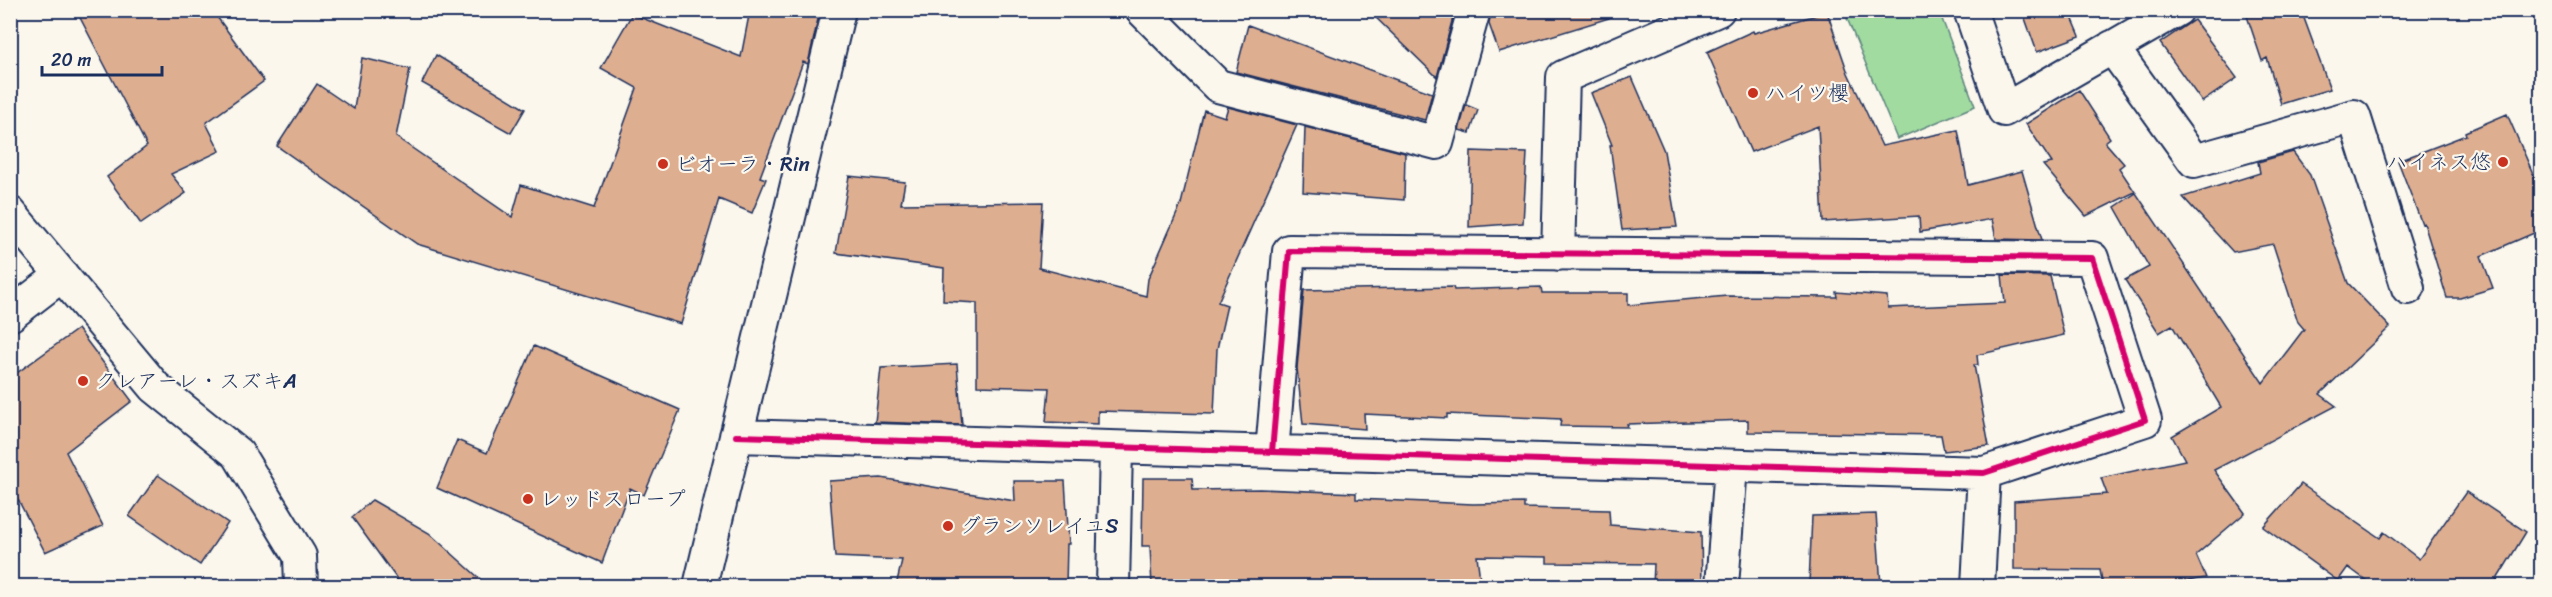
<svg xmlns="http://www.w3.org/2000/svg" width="2552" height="597" font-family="Sriracha,'Klee One',sans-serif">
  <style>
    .green { fill: #a1dba0; stroke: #5e857f; stroke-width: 1.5 }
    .building { fill: #deae90; stroke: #1b2f5e; stroke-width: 1.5 }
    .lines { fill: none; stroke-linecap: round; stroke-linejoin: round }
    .street-casing { stroke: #1b2f5e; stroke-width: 36 }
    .street { stroke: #fbf7ec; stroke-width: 32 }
    .cycleway-casing { stroke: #fbf7ec; stroke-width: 10 }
    .cycleway { stroke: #d6006c; stroke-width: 6 }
    .poi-dot { fill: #c8321e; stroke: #fbf7ec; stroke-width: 2 }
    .labels { text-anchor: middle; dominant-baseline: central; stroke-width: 4.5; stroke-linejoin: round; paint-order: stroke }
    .poi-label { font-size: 21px; fill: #1b2f5e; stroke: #fbf7ec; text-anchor: start }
  </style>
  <rect width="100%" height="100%" fill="#fbf7ec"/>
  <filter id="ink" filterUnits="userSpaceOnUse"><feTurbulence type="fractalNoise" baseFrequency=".0167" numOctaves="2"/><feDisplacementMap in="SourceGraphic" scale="12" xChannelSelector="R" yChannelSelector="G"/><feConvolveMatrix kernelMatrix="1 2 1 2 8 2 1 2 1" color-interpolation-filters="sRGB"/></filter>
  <g filter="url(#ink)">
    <path class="green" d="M 1844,11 L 1939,11 L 1975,106 L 1897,139 Z"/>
    <path class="building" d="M 76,10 L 212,10 L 264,81 L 206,123 L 220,151 L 171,174 L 186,193 L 141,224 L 107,177 L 147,146 Z
      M 750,10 L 820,10 L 808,64 L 803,62 L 760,177 L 766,179 L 752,213 L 719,199 L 681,324 L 417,244 L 277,146 L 317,84 L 354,109 L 362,58 L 410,69 L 396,137 L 512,217 L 521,185 L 594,208 L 637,88 L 601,68 L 632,14 L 741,57 Z
      M 1368,10 L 1455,10 L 1437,77 Z
      M 1491,10 L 1608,10 L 1609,18 L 1499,52 L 1489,24 Z
      M 2022,10 L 2069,10 L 2080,36 L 2037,52 Z
      M 2245,10 L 2301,10 L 2330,89 L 2281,104 L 2267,58 L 2262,61 Z
      M 1827,12 L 1848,73 L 1882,146 L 1958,130 L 1968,185 L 2022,171 L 2042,240 L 1996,239 L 1992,219 L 1920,232 L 1919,216 L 1823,222 L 1818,126 L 1751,152 L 1707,52 L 1753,31 L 1754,33 Z
      M 2194,20 L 2237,78 L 2202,102 L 2160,43 Z
      M 1248,25 L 1432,93 L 1425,120 L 1236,72 Z
      M 436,55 L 525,109 L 511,133 L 422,83 Z
      M 1632,77 L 1664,151 L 1677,227 L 1622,230 L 1610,145 L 1612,145 L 1591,93 Z
      M 2079,90 L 2110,138 L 2105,142 L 2124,164 L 2119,168 L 2135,192 L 2086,216 L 2043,165 L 2052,163 L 2026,124 Z
      M 1466,105 L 1478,110 L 1470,133 L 1459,130 Z
      M 1228,107 L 1297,125 L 1218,302 L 1227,305 L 1217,349 L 1214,414 L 1098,411 L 1098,424 L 1046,422 L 1049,388 L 977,386 L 977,303 L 943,301 L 944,268 L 836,253 L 849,176 L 905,182 L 901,204 L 1043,202 L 1039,268 L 1146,296 L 1148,279 L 1181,204 L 1204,110 L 1225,117 Z
      M 2507,114 L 2541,192 L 2541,230 L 2481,256 L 2493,288 L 2460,298 L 2447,298 L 2424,223 L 2422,224 L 2398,161 L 2466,135 L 2465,132 Z
      M 1305,127 L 1405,153 L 1404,200 L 1303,192 Z
      M 1471,151 L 1527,153 L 1523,223 L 1469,227 Z
      M 2293,152 L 2310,175 L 2348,283 L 2390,327 L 2320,394 L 2336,406 L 2214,470 L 2245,513 L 2196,555 L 2206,578 L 2156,586 L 2103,586 L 2100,570 L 2014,569 L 2014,501 L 2107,494 L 2101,478 L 2185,460 L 2172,436 L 2221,407 L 2172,325 L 2159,333 L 2125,280 L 2149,267 L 2115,207 L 2136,193 L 2263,383 L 2304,329 L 2298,322 L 2273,244 L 2233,252 L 2183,197 L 2260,173 L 2258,162 Z
      M 2002,275 L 2050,276 L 2064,335 L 1977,355 L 1978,365 L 1974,365 L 1989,446 L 1944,451 L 1941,435 L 1748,432 L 1748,420 L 1627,424 L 1628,427 L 1560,426 L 1561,419 L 1447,414 L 1447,418 L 1364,414 L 1365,429 L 1303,424 L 1297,368 L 1304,290 L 1453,287 L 1454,290 L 1541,287 L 1542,293 L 1628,293 L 1628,305 L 1727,296 L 1837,297 L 1836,292 L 1887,296 L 1888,308 L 2005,303 Z
      M 78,329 L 132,401 L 66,452 L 103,526 L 45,552 L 10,484 L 10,378 Z
      M 534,346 L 680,410 L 644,495 L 630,488 L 602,563 L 437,488 L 457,440 L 487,453 Z
      M 957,364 L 962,425 L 875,422 L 881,368 Z
      M 158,475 L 228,523 L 200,565 L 129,516 Z
      M 881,478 L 1015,501 L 1014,481 L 1065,481 L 1069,544 L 1067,544 L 1066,586 L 896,586 L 902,560 L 835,557 L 829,481 Z
      M 1143,478 L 1192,478 L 1193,490 L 1260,489 L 1356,493 L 1356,499 L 1473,504 L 1524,503 L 1524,508 L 1609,510 L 1610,525 L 1701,532 L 1702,586 L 1653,586 L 1654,564 L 1547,563 L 1547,557 L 1477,556 L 1481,586 L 1152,586 L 1150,546 L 1142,546 Z
      M 2301,484 L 2380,538 L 2384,532 L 2419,559 L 2466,492 L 2526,532 L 2493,586 L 2374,586 L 2348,567 L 2338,581 L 2263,527 Z
      M 372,500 L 429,533 L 488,586 L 402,586 L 352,517 Z
      M 1876,514 L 1881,586 L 1809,584 L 1812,516 Z"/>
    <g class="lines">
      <defs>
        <path id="street" d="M 1142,10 L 1218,86 L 1437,143 L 1474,10
          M 1970,10 L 2004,110 L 2177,10
          M 2112,47 L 2194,161 L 2354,116 L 2408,288
          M 10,213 L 155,387 L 238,454 L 300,556 L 301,586
          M 1558,254 L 1563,77 L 1718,10
          M 10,315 L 62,275
          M 736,436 L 1984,473 L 2145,420 L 2092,258 L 1289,251 L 1272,452
          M 700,586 L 839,10
          M 1113,586 L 1116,448
          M 1722,586 L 1731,466
          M 1978,586 L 1984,473"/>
      </defs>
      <use href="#street" class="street-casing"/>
      <use href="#street" class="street"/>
      <defs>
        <path id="cycleway" d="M 736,436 L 1984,473 L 2145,420 L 2092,258 L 1289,251 L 1272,452"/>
      </defs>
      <use href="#cycleway" class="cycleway-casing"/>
      <use href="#cycleway" class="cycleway"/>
    </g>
  </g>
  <g class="poi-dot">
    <circle cx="1753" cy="93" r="6"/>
    <circle cx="2503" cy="162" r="6"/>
    <circle cx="663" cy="164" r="6"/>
    <circle cx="83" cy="381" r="6"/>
    <circle cx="528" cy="499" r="6"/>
    <circle cx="948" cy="526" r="6"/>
  </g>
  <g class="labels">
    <g class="poi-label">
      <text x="1765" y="93">ハイツ櫻</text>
      <text x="2491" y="162" text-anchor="end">ハイネス悠</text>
      <text x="675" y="164">ビオーラ・Rin</text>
      <text x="95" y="381">クレアーレ・スズキA</text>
      <text x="540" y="499">レッドスロープ</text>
      <text x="960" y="526">グランソレイユS</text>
    </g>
  </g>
  <rect width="2552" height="597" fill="none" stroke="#fbf7ec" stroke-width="36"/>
  <rect x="18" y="18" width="2516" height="561" fill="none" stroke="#1b2f5e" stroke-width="2" filter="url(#ink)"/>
  <path d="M42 66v9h120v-9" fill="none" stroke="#1b2f5e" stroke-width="3"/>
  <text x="51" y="66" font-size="18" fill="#1b2f5e" stroke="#fbf7ec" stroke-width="4.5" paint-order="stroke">20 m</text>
</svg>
